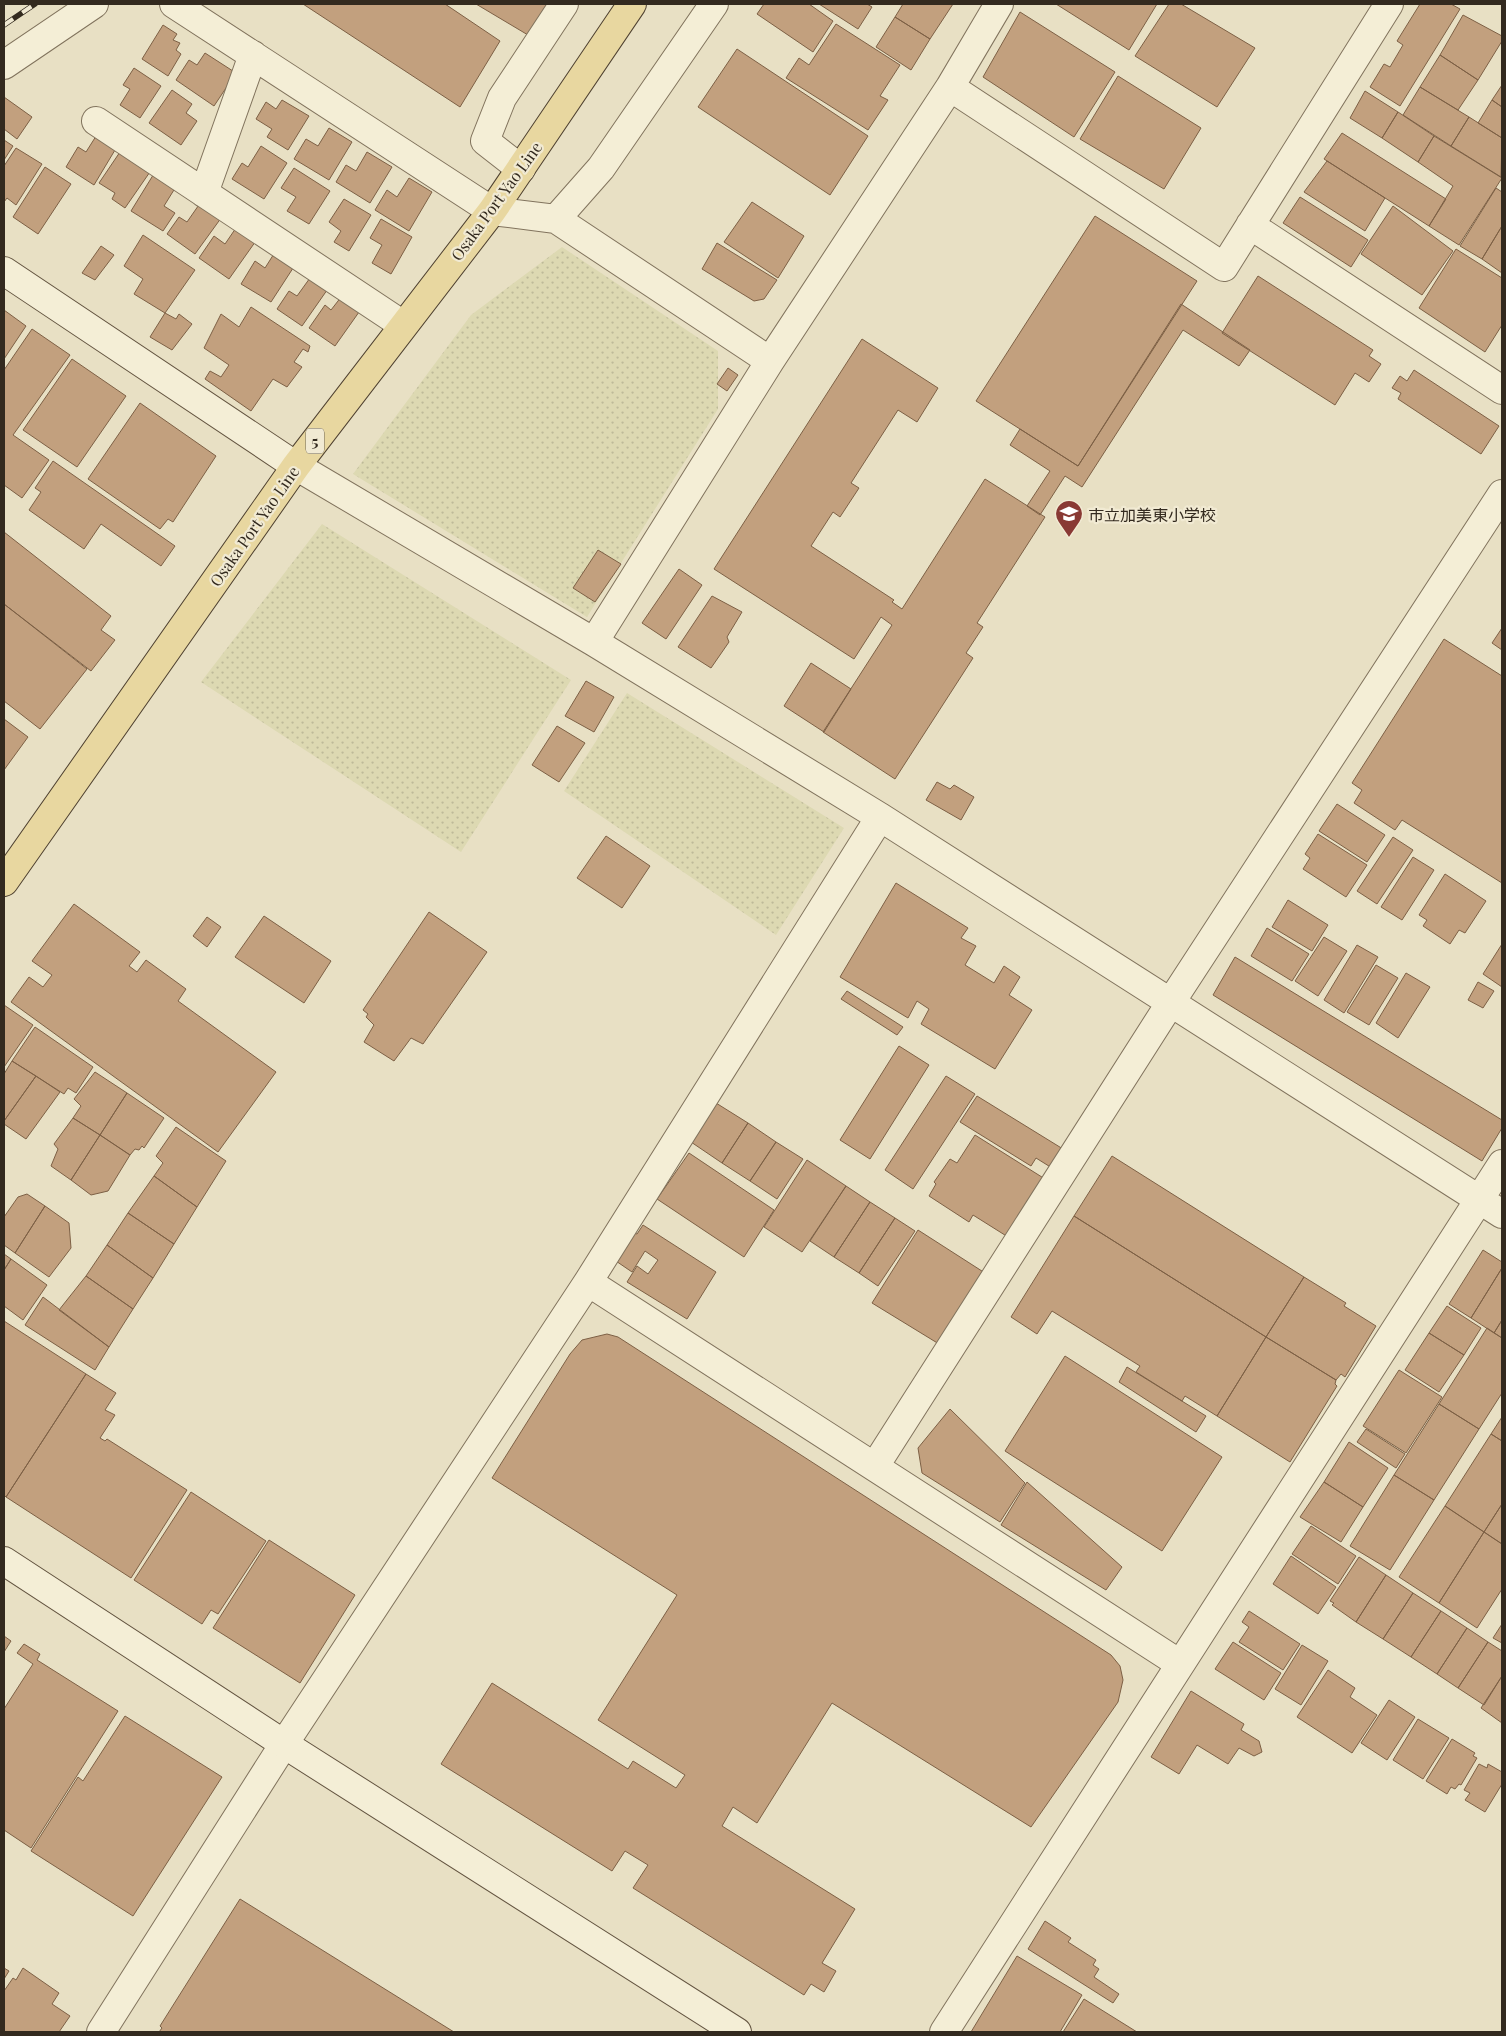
<svg xmlns="http://www.w3.org/2000/svg" width="1506" height="2036" font-family="'Playfair Display','Noto Sans JP',serif">
  <style>
    .farmland { fill: url(#farmland-dots) }
    .building { fill: #c2a07e; stroke: #7d6045 }
    .lines { fill: none; stroke-linecap: round; stroke-linejoin: round }
    .street-casing { stroke: #81735d; stroke-width: 30 }
    .secondary-casing { stroke: #635440; stroke-width: 30 }
    .primary-casing { stroke: #4f4130; stroke-width: 30 }
    .street { stroke: #f4eed6; stroke-width: 28 }
    .secondary { stroke: #f4eed6; stroke-width: 28 }
    .primary { stroke: #e8d7a0; stroke-width: 28 }
    .rail-casing { stroke: #332a1f; stroke-width: 5.5 }
    .rail { stroke: #f1ead3; stroke-width: 4; stroke-dasharray: 11; stroke-linecap: butt }
    .labels { text-anchor: middle; dominant-baseline: central; stroke-width: 4.5; stroke-linejoin: round; paint-order: stroke }
    .shield { fill: #f1ead3; stroke: #6c6455; stroke-width: 1 }
    .shield-label { font-size: 15px; font-weight: bold; fill: #332a1f }
    .street-label { font-size: 16px; fill: #332a1f; stroke: #f1ead3 }
    .poi-label { font-size: 16px; fill: #332a1f; stroke: #f1ead3; text-anchor: start }
  </style>
  <defs>
    <pattern id="farmland-dots" width="8" height="8" patternUnits="userSpaceOnUse" patternTransform="scale(1.25)"><rect width="8" height="8" fill="#ddd9b2"/><path d="M2 2h.1M6 6h.1" fill="none" stroke="#beba99" stroke-width="1.8" stroke-linecap="round"/></pattern>
  </defs>
  <rect width="100%" height="100%" fill="#e8e0c4"/>
  <path class="farmland" d="M 562,247 L 718,351 L 718,409 L 587,617 L 353,474 L 471,315 Z
    M 322,524 L 571,680 L 461,852 L 201,682 Z
    M 627,693 L 844,828 L 776,935 L 564,791 Z"/>
  <path class="building" d="M 303,4 L 445,4 L 500,41 L 460,107 Z
    M 476,4 L 549,4 L 528,35 Z
    M 764,4 L 809,4 L 833,21 L 813,52 L 757,14 Z
    M 819,4 L 867,4 L 872,7 L 858,29 Z
    M 903,4 L 953,4 L 930,39 L 895,17 Z
    M 1056,4 L 1157,4 L 1129,50 Z
    M 1169,4 L 1181,4 L 1255,48 L 1217,107 L 1135,56 Z
    M 1420,4 L 1451,4 L 1460,9 L 1400,106 L 1370,87 L 1384,64 L 1390,67 L 1403,45 L 1397,41 Z
    M 1020,12 L 1115,72 L 1074,137 L 983,77 Z
    M 1463,15 L 1502,36 L 1502,41 L 1478,80 L 1440,55 Z
    M 895,17 L 930,39 L 911,70 L 876,47 Z
    M 836,24 L 900,65 L 880,96 L 888,100 L 868,130 L 786,78 L 799,58 L 809,65 Z
    M 163,25 L 177,34 L 173,40 L 180,43 L 176,50 L 181,54 L 168,76 L 142,59 Z
    M 737,49 L 868,136 L 830,195 L 698,107 Z
    M 205,53 L 236,73 L 214,106 L 176,80 L 189,60 L 197,65 Z
    M 1440,55 L 1478,80 L 1458,110 L 1420,87 Z
    M 134,68 L 161,86 L 140,118 L 120,105 L 130,89 L 123,85 Z
    M 1118,76 L 1201,128 L 1164,189 L 1080,139 Z
    M 1502,85 L 1502,107 L 1492,100 Z
    M 1420,87 L 1469,117 L 1451,146 L 1403,115 Z
    M 172,90 L 192,104 L 186,113 L 197,121 L 181,145 L 149,123 Z
    M 1365,91 L 1398,112 L 1382,138 L 1350,118 Z
    M 4,97 L 32,117 L 17,139 L 4,129 Z
    M 282,100 L 309,116 L 288,150 L 267,137 L 272,129 L 256,119 L 266,102 L 276,109 Z
    M 1492,100 L 1502,107 L 1502,138 L 1478,123 Z
    M 1398,112 L 1434,136 L 1418,162 L 1382,138 Z
    M 1469,117 L 1502,138 L 1501,177 L 1451,146 Z
    M 329,128 L 352,142 L 329,180 L 294,159 L 306,139 L 318,146 Z
    M 98,133 L 118,145 L 94,185 L 66,167 L 78,147 L 86,152 Z
    M 1342,133 L 1446,199 L 1429,226 L 1324,159 Z
    M 1434,136 L 1502,178 L 1459,245 L 1429,226 L 1453,186 L 1418,162 Z
    M 4,140 L 13,146 L 4,160 Z
    M 261,146 L 287,163 L 264,199 L 232,179 L 242,163 L 248,167 Z
    M 16,148 L 42,164 L 16,205 L 7,198 L 4,202 L 4,166 Z
    M 122,149 L 152,169 L 125,208 L 112,199 L 115,193 L 99,183 Z
    M 367,152 L 392,167 L 370,203 L 336,182 L 346,165 L 356,171 Z
    M 1327,161 L 1385,198 L 1365,231 L 1304,192 Z
    M 45,167 L 71,184 L 38,234 L 13,217 Z
    M 294,168 L 330,191 L 309,224 L 287,211 L 296,197 L 281,188 Z
    M 155,172 L 177,185 L 164,206 L 175,213 L 163,231 L 131,211 Z
    M 409,178 L 432,192 L 409,231 L 375,210 L 387,190 L 397,197 Z
    M 1496,188 L 1502,192 L 1502,226 L 1482,259 L 1460,246 Z
    M 1300,197 L 1368,240 L 1351,267 L 1283,223 Z
    M 203,199 L 224,214 L 195,254 L 167,234 L 179,217 L 187,222 Z
    M 344,199 L 371,215 L 349,251 L 334,242 L 341,231 L 329,222 Z
    M 752,202 L 804,236 L 778,278 L 724,242 Z
    M 1393,206 L 1453,251 L 1422,295 L 1361,254 Z
    M 1095,216 L 1197,281 L 1078,466 L 976,401 Z
    M 381,219 L 412,237 L 391,274 L 372,263 L 382,245 L 370,238 Z
    M 238,225 L 258,238 L 229,279 L 199,258 L 214,236 L 225,244 Z
    M 1502,226 L 1502,273 L 1482,259 Z
    M 143,235 L 195,270 L 165,313 L 134,294 L 143,279 L 124,266 Z
    M 717,243 L 777,280 L 764,299 L 754,301 L 702,269 Z
    M 101,246 L 114,255 L 95,280 L 82,273 Z
    M 277,249 L 297,262 L 271,302 L 241,284 L 255,261 L 265,268 Z
    M 1456,249 L 1502,278 L 1502,325 L 1485,352 L 1419,308 Z
    M 315,271 L 332,283 L 302,326 L 277,309 L 289,291 L 297,296 Z
    M 1258,276 L 1373,350 L 1369,356 L 1381,364 L 1369,382 L 1355,373 L 1335,405 L 1222,333 Z
    M 345,292 L 364,305 L 335,346 L 309,328 L 325,305 L 331,310 Z
    M 1181,304 L 1250,350 L 1239,366 L 1183,330 L 1082,487 L 1065,476 L 1040,515 L 1027,506 L 1050,471 L 1010,445 L 1020,429 L 1078,466 Z
    M 251,307 L 310,346 L 308,352 L 303,349 L 294,362 L 302,367 L 287,387 L 273,379 L 251,411 L 205,379 L 210,371 L 221,377 L 229,365 L 204,348 L 221,314 L 239,327 Z
    M 4,310 L 26,326 L 4,359 Z
    M 165,313 L 176,319 L 179,314 L 192,324 L 172,350 L 150,337 Z
    M 32,329 L 70,355 L 13,435 L 49,460 L 22,498 L 4,485 L 4,370 Z
    M 862,339 L 938,388 L 917,422 L 898,410 L 851,483 L 859,488 L 840,517 L 833,512 L 811,546 L 894,600 L 892,602 L 902,609 L 985,479 L 1045,517 L 977,623 L 983,627 L 966,653 L 973,658 L 895,779 L 823,732 L 892,625 L 881,617 L 854,659 L 714,569 Z
    M 72,359 L 126,396 L 77,467 L 23,430 Z
    M 728,368 L 738,375 L 727,391 L 717,384 Z
    M 1414,370 L 1499,426 L 1481,454 L 1398,399 L 1401,393 L 1392,388 L 1400,376 L 1407,381 Z
    M 140,403 L 216,456 L 173,522 L 168,519 L 160,529 L 88,479 Z
    M 53,461 L 175,546 L 161,566 L 101,524 L 84,549 L 29,510 L 41,492 L 35,488 Z
    M 4,532 L 111,616 L 101,630 L 115,640 L 91,671 L 4,604 Z
    M 598,550 L 621,564 L 595,602 L 573,588 Z
    M 679,569 L 702,585 L 666,639 L 642,623 Z
    M 712,596 L 742,612 L 727,637 L 729,642 L 711,668 L 678,647 Z
    M 4,604 L 87,669 L 40,729 L 4,701 Z
    M 1502,628 L 1502,650 L 1492,643 Z
    M 1444,639 L 1502,676 L 1502,883 L 1402,820 L 1395,830 L 1354,803 L 1362,790 L 1352,783 Z
    M 811,663 L 851,689 L 824,732 L 784,706 Z
    M 586,681 L 614,697 L 594,732 L 565,716 Z
    M 4,719 L 28,737 L 4,770 Z
    M 557,726 L 585,743 L 559,782 L 532,765 Z
    M 937,782 L 950,789 L 954,785 L 974,797 L 961,820 L 926,800 Z
    M 1337,804 L 1385,835 L 1367,862 L 1319,831 Z
    M 1318,834 L 1367,865 L 1346,897 L 1303,869 L 1310,858 L 1305,854 Z
    M 606,836 L 650,866 L 622,908 L 577,878 Z
    M 1393,837 L 1413,850 L 1377,904 L 1357,891 Z
    M 1413,857 L 1434,870 L 1402,920 L 1381,907 Z
    M 1445,874 L 1486,901 L 1465,933 L 1459,930 L 1450,944 L 1423,926 L 1427,920 L 1419,915 Z
    M 896,883 L 968,928 L 961,938 L 976,946 L 965,965 L 994,983 L 1004,966 L 1020,977 L 1009,995 L 1032,1010 L 995,1069 L 921,1024 L 929,1009 L 917,1001 L 908,1018 L 840,977 Z
    M 1288,900 L 1328,925 L 1312,951 L 1272,927 Z
    M 74,904 L 140,952 L 129,966 L 137,972 L 146,960 L 186,989 L 178,1001 L 276,1072 L 218,1152 L 11,1002 L 29,977 L 43,987 L 52,975 L 32,961 Z
    M 429,912 L 487,952 L 423,1044 L 411,1038 L 394,1061 L 364,1042 L 374,1025 L 366,1017 L 368,1014 L 363,1010 Z
    M 264,916 L 331,961 L 304,1003 L 235,957 Z
    M 207,917 L 221,927 L 207,947 L 193,936 Z
    M 1267,928 L 1309,954 L 1292,981 L 1251,956 Z
    M 1324,937 L 1347,951 L 1318,996 L 1295,981 Z
    M 1502,944 L 1502,987 L 1483,974 Z
    M 1357,945 L 1378,957 L 1344,1013 L 1324,1000 Z
    M 1235,957 L 1502,1120 L 1502,1128 L 1482,1161 L 1213,995 Z
    M 1376,965 L 1398,978 L 1369,1025 L 1347,1012 Z
    M 1406,973 L 1430,987 L 1398,1038 L 1376,1023 Z
    M 1478,982 L 1494,991 L 1483,1008 L 1468,1000 Z
    M 847,991 L 903,1027 L 897,1035 L 841,999 Z
    M 4,1005 L 33,1025 L 4,1067 Z
    M 35,1027 L 93,1067 L 76,1093 L 68,1088 L 64,1094 L 12,1061 Z
    M 899,1046 L 929,1065 L 870,1159 L 840,1140 Z
    M 12,1061 L 36,1076 L 4,1121 L 4,1074 Z
    M 95,1072 L 127,1093 L 100,1135 L 73,1118 L 81,1106 L 74,1099 Z
    M 36,1076 L 60,1092 L 26,1139 L 4,1124 L 4,1121 Z
    M 946,1076 L 975,1094 L 913,1189 L 885,1170 Z
    M 127,1093 L 164,1118 L 144,1148 L 142,1146 L 139,1150 L 135,1149 L 130,1155 L 100,1135 Z
    M 977,1096 L 1063,1149 L 1052,1168 L 1036,1158 L 1031,1166 L 960,1122 Z
    M 716,1103 L 748,1123 L 722,1163 L 691,1142 Z
    M 73,1118 L 100,1135 L 71,1180 L 51,1166 L 58,1149 L 54,1144 Z
    M 748,1123 L 776,1142 L 750,1181 L 722,1163 Z
    M 176,1127 L 226,1161 L 197,1207 L 154,1176 L 163,1163 L 156,1156 Z
    M 100,1135 L 130,1155 L 108,1191 L 91,1195 L 71,1180 Z
    M 975,1135 L 1045,1179 L 1008,1237 L 973,1215 L 969,1222 L 929,1196 L 936,1184 L 934,1182 L 950,1159 L 957,1163 Z
    M 776,1142 L 803,1159 L 777,1199 L 750,1181 Z
    M 689,1153 L 774,1210 L 744,1257 L 657,1199 Z
    M 1112,1156 L 1304,1277 L 1266,1337 L 1074,1216 Z
    M 807,1160 L 846,1186 L 802,1252 L 764,1227 Z
    M 154,1176 L 197,1207 L 174,1244 L 128,1213 Z
    M 846,1186 L 870,1202 L 834,1257 L 810,1241 Z
    M 27,1194 L 45,1206 L 15,1253 L 4,1245 L 4,1217 L 18,1197 Z
    M 870,1202 L 895,1218 L 859,1273 L 834,1257 Z
    M 45,1206 L 69,1223 L 71,1248 L 49,1277 L 15,1253 Z
    M 128,1213 L 174,1244 L 153,1278 L 107,1245 Z
    M 1074,1216 L 1266,1337 L 1217,1416 L 1185,1396 L 1182,1401 L 1136,1372 L 1140,1366 L 1052,1311 L 1037,1334 L 1011,1317 Z
    M 895,1218 L 915,1231 L 878,1286 L 859,1273 Z
    M 643,1225 L 716,1272 L 687,1319 L 627,1282 L 637,1266 L 648,1274 L 658,1260 L 645,1251 L 632,1272 L 613,1259 L 630,1232 L 637,1234 Z
    M 918,1230 L 985,1273 L 939,1344 L 872,1303 Z
    M 107,1245 L 153,1278 L 133,1309 L 86,1276 Z
    M 1483,1250 L 1502,1262 L 1502,1268 L 1471,1318 L 1449,1304 Z
    M 4,1254 L 11,1259 L 4,1270 Z
    M 11,1259 L 47,1285 L 23,1320 L 4,1306 L 4,1270 Z
    M 1502,1268 L 1502,1320 L 1494,1333 L 1471,1318 Z
    M 86,1276 L 133,1309 L 109,1347 L 59,1310 Z
    M 1304,1277 L 1346,1303 L 1344,1306 L 1376,1326 L 1345,1377 L 1341,1374 L 1336,1380 L 1266,1337 Z
    M 43,1297 L 109,1347 L 95,1370 L 25,1325 Z
    M 1447,1306 L 1481,1328 L 1464,1355 L 1429,1333 Z
    M 1502,1320 L 1502,1338 L 1494,1333 Z
    M 4,1321 L 86,1374 L 6,1497 L 4,1495 Z
    M 1487,1328 L 1502,1338 L 1502,1393 L 1479,1429 L 1439,1404 Z
    M 1429,1333 L 1464,1355 L 1439,1392 L 1405,1370 Z
    M 607,1334 L 618,1337 L 1111,1655 L 1120,1666 L 1123,1680 L 1118,1702 L 1031,1827 L 832,1703 L 757,1823 L 733,1807 L 722,1826 L 855,1909 L 822,1963 L 836,1971 L 824,1992 L 811,1984 L 804,1995 L 633,1888 L 648,1865 L 625,1851 L 612,1871 L 441,1764 L 492,1683 L 628,1769 L 633,1761 L 676,1788 L 685,1775 L 598,1720 L 677,1595 L 492,1478 L 570,1354 L 582,1340 Z
    M 1266,1337 L 1336,1380 L 1335,1384 L 1337,1386 L 1290,1462 L 1217,1416 Z
    M 1065,1356 L 1222,1457 L 1162,1551 L 1005,1451 Z
    M 1127,1367 L 1206,1416 L 1196,1432 L 1119,1382 Z
    M 1399,1370 L 1442,1397 L 1406,1453 L 1363,1426 Z
    M 86,1374 L 116,1393 L 105,1410 L 115,1415 L 100,1438 L 105,1441 L 107,1439 L 187,1490 L 131,1578 L 6,1497 Z
    M 1439,1404 L 1479,1429 L 1434,1500 L 1394,1475 Z
    M 950,1409 L 1025,1483 L 1000,1522 L 922,1473 L 918,1448 Z
    M 1502,1417 L 1502,1441 L 1491,1434 Z
    M 1366,1429 L 1405,1454 L 1396,1468 L 1357,1442 Z
    M 1491,1434 L 1502,1441 L 1502,1504 L 1484,1532 L 1445,1506 Z
    M 1349,1442 L 1388,1468 L 1363,1507 L 1324,1482 Z
    M 1394,1475 L 1434,1500 L 1390,1570 L 1350,1546 Z
    M 1027,1482 L 1122,1567 L 1106,1590 L 1001,1525 Z
    M 1324,1482 L 1363,1507 L 1341,1542 L 1300,1517 Z
    M 191,1492 L 266,1541 L 218,1614 L 211,1610 L 202,1624 L 134,1580 Z
    M 1502,1504 L 1502,1544 L 1484,1532 Z
    M 1445,1506 L 1484,1532 L 1439,1603 L 1399,1577 Z
    M 1311,1526 L 1356,1556 L 1338,1584 L 1292,1554 Z
    M 1484,1532 L 1502,1544 L 1502,1589 L 1477,1628 L 1439,1603 Z
    M 269,1540 L 355,1595 L 300,1683 L 213,1628 Z
    M 1291,1556 L 1336,1587 L 1318,1614 L 1273,1584 Z
    M 1359,1557 L 1386,1575 L 1356,1622 L 1332,1605 L 1334,1603 L 1330,1601 Z
    M 1386,1575 L 1413,1593 L 1383,1639 L 1356,1622 Z
    M 1413,1593 L 1441,1611 L 1411,1657 L 1383,1639 Z
    M 1249,1611 L 1300,1644 L 1283,1670 L 1239,1642 L 1249,1627 L 1242,1622 Z
    M 1441,1611 L 1467,1628 L 1437,1674 L 1411,1657 Z
    M 1502,1624 L 1502,1643 L 1493,1638 Z
    M 1467,1628 L 1488,1642 L 1458,1688 L 1437,1674 Z
    M 4,1636 L 11,1641 L 4,1652 Z
    M 1233,1642 L 1281,1673 L 1264,1700 L 1215,1669 Z
    M 1488,1642 L 1502,1651 L 1502,1676 L 1484,1705 L 1458,1688 Z
    M 24,1644 L 40,1654 L 37,1660 L 118,1711 L 31,1848 L 4,1830 L 4,1709 L 33,1664 L 17,1653 Z
    M 1302,1645 L 1328,1661 L 1301,1705 L 1275,1689 Z
    M 1328,1670 L 1355,1688 L 1350,1697 L 1377,1715 L 1352,1753 L 1297,1717 Z
    M 1502,1676 L 1502,1723 L 1481,1708 Z
    M 1191,1691 L 1244,1724 L 1241,1730 L 1259,1741 L 1262,1752 L 1254,1756 L 1239,1748 L 1228,1764 L 1197,1745 L 1179,1774 L 1151,1757 Z
    M 1389,1700 L 1415,1717 L 1387,1760 L 1361,1743 Z
    M 125,1716 L 222,1777 L 133,1916 L 31,1851 L 78,1777 L 83,1781 Z
    M 1418,1719 L 1449,1738 L 1423,1779 L 1393,1760 Z
    M 1452,1739 L 1475,1753 L 1473,1756 L 1477,1758 L 1461,1785 L 1459,1784 L 1455,1789 L 1451,1787 L 1447,1794 L 1426,1781 Z
    M 1479,1764 L 1487,1768 L 1488,1764 L 1502,1772 L 1502,1784 L 1485,1812 L 1465,1800 L 1470,1793 L 1464,1790 Z
    M 240,1899 L 454,2032 L 159,2032 L 162,2028 L 160,2026 Z
    M 1045,1921 L 1071,1938 L 1068,1942 L 1096,1960 L 1093,1965 L 1099,1969 L 1094,1977 L 1119,1994 L 1113,2003 L 1028,1949 Z
    M 1017,1956 L 1082,1995 L 1060,2032 L 971,2032 Z
    M 4,1968 L 9,1971 L 4,1979 Z
    M 23,1968 L 59,1993 L 52,2004 L 70,2016 L 59,2032 L 4,2032 L 4,1991 L 13,1978 L 16,1980 Z
    M 1084,1999 L 1137,2032 L 1063,2032 Z"/>
  <g class="lines">
    <defs>
      <path id="street" d="M 174,4 L 492,211 L 556,219 L 770,361
        M 4,65 L 94,4
        M 950,87 L 1224,267 L 1389,4
        M 96,121 L 403,325
        M 521,169 L 485,141 L 502,98 L 564,4
        M 204,193 L 253,55
        M 556,219 L 601,168 L 714,4
        M 1250,225 L 1502,390
        M 296,466 L 594,642 L 880,817 L 1502,1214
        M 594,642 L 770,361 L 950,87 L 999,4
        M 588,1282 L 1180,1664
        M 875,1466 L 1171,1002 L 1502,494
        M 101,2032 L 284,1744 L 588,1282 L 880,817
        M 944,2032 L 1502,1164"/>
      <path id="secondary" d="M 4,271 L 296,466
        M 4,1561 L 284,1744 L 737,2032"/>
      <path id="primary" d="M 4,882 L 296,466 L 492,211 L 632,4"/>
    </defs>
    <use href="#street" class="street-casing"/>
    <use href="#secondary" class="secondary-casing"/>
    <use href="#primary" class="primary-casing"/>
    <use href="#street" class="street"/>
    <use href="#secondary" class="secondary"/>
    <use href="#primary" class="primary"/>
    <defs>
      <path id="rail" d="M 4,25 L 35,4"/>
    </defs>
    <use href="#rail" class="rail-casing"/>
    <use href="#rail" class="rail"/>
  </g>
  <defs>
    <symbol id="school-pin" viewBox="-11 -11 22 30"><path d="M0 17L-7.5 6A9.5 9.5 0 1 1 7.5 6Z" fill="#893934" stroke="#f1ead3"/><path d="M0-5L7-2L0 1L-7-2ZM-4 1L0 2.5L4 1V4Q0 6-4 4Z" fill="#fff"/></symbol>
  </defs>
  <g fill-rule="evenodd">
    <use href="#school-pin" x="1053" y="498" width="32" height="43"/>
  </g>
  <g class="labels">
    <rect class="shield" x="306" y="428.5" width="18" height="25" rx="4"/>
    <g class="shield-label">
      <text x="315" y="441">5</text>
    </g>
    <g class="street-label">
      <text transform="translate(496 201) rotate(-54)">Osaka Port Yao Line</text>
      <text transform="translate(254 526) rotate(-55)">Osaka Port Yao Line</text>
    </g>
    <g class="poi-label">
      <text x="1088" y="514">市立加美東小学校</text>
    </g>
  </g>
  <rect width="1506" height="2036" fill="none" stroke="#332a1f" stroke-width="10"/>
</svg>
